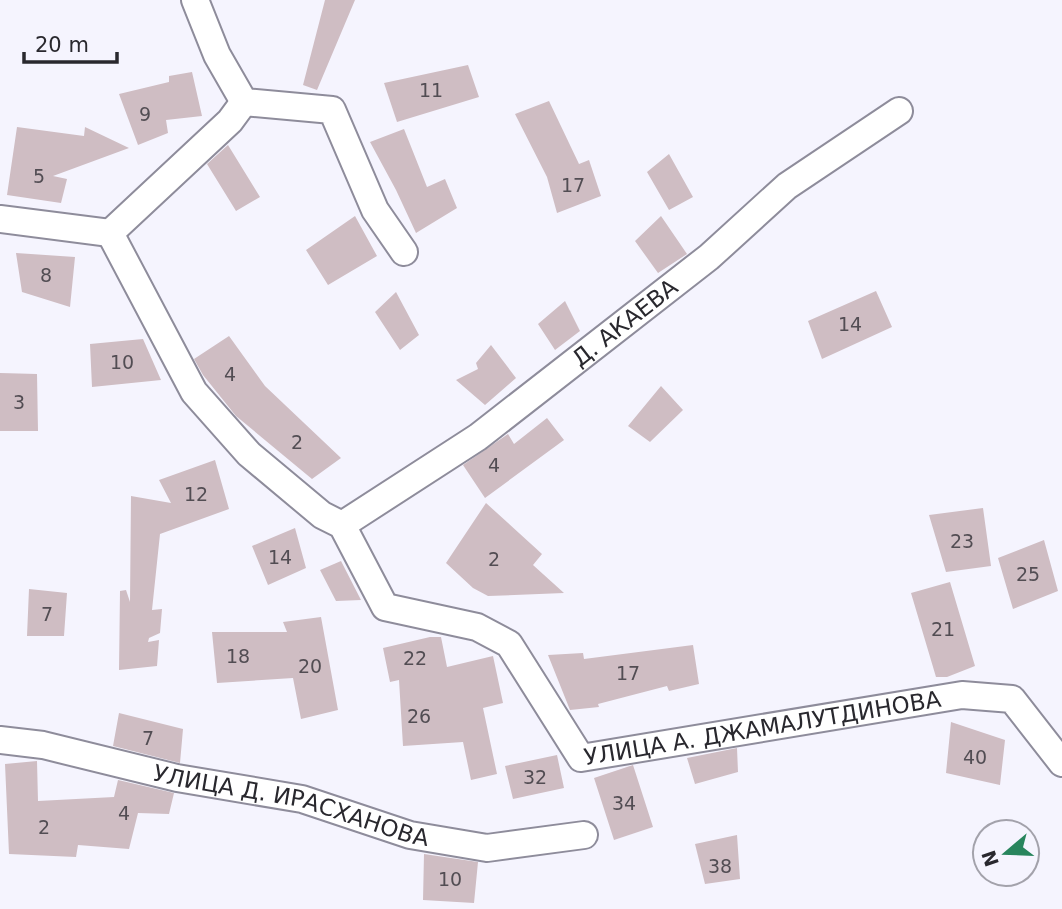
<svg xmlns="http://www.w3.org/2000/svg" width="1062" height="909" font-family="'DejaVu Sans',sans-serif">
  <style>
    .building { fill: #cfbdc3 }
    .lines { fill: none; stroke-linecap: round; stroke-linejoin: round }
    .minor-casing { stroke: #8e8c9b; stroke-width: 30 }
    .minor { stroke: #fff; stroke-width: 26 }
    .labels { text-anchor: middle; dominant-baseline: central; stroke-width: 7; stroke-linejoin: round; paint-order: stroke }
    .number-label { font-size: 19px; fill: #524d53 }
    .street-label { font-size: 23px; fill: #29282e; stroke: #f5f4fe }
  </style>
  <rect width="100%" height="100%" fill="#f5f4fe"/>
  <path class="building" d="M 325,0 L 355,0 L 317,90 L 303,85 Z
    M 468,65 L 479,97 L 397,122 L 384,83 Z
    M 192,72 L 202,116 L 166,120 L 168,133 L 138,145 L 119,94 L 169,82 L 169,76 Z
    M 549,101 L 579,164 L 589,160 L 601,196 L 557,213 L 547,177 L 515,114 Z
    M 17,127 L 84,136 L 85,127 L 129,148 L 53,176 L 67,179 L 61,203 L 7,195 Z
    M 404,129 L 427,187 L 445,179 L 457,208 L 416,233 L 396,190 L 370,142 Z
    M 228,145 L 260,197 L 236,211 L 207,164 Z
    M 669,154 L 693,197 L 669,210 L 647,172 Z
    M 355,216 L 377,256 L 328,285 L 306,250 Z
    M 661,216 L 687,254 L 658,273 L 635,241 Z
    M 16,253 L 75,257 L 70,307 L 22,292 Z
    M 876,291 L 892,327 L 822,359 L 808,321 Z
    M 396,292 L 419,335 L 400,350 L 375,312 Z
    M 565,301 L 580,331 L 555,350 L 538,324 Z
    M 229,336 L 265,386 L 341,458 L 312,479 L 236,416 L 203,375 L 194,359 Z
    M 143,339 L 161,380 L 92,387 L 90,344 Z
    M 491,345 L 516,378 L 485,405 L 456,380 L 478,369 L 476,363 Z
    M 0,373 L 37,374 L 38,431 L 0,431 Z
    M 661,386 L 683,410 L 650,442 L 628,426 Z
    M 547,418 L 564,440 L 485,498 L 463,465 L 508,434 L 514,444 Z
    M 215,460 L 229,509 L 160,534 L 152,610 L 162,609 L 160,633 L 149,638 L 148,642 L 159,640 L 157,666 L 119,670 L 120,591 L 126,590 L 130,602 L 131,496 L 171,503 L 159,480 Z
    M 486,503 L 542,554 L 533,565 L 564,593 L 488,596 L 473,588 L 446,563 Z
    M 983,508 L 991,566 L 946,572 L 929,515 Z
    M 295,528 L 306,568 L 268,585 L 252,546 Z
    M 1044,540 L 1058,591 L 1013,609 L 998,558 Z
    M 341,561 L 361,600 L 336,601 L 320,570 Z
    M 950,582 L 975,666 L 947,677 L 936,677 L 911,593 Z
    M 29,589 L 67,593 L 64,636 L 27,636 Z
    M 321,617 L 338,710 L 301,719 L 293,678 L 217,683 L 212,632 L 287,632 L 283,622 Z
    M 430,637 L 441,637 L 447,667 L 493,656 L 503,703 L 483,708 L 497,774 L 471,780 L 463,742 L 403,746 L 399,680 L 390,682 L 383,648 Z
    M 693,645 L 699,684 L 669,691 L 667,686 L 598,704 L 599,707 L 570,710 L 548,655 L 583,653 L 584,659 Z
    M 119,713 L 183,729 L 180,763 L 113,746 Z
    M 951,722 L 1005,740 L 1000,785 L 946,773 Z
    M 737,748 L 738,772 L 695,784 L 687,758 Z
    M 557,755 L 564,788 L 513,799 L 505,766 Z
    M 37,761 L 38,801 L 114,797 L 118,780 L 174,793 L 169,814 L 138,813 L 129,849 L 78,845 L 76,857 L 9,854 L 5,764 Z
    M 633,765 L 653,827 L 614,840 L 594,778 Z
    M 737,835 L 740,879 L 705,884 L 695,844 Z
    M 424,854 L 478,862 L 474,903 L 423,900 Z"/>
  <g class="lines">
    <defs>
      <g id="minor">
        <path d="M 195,0 L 217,55 L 244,102 L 332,110 L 375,210 L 404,252"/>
        <path d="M 0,219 L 110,233"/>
        <path id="s1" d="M 110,233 L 194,392 L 249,454 L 322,515 L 342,525 L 385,607 L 477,627 L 509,644 L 581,758 L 962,695 L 1012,699 L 1062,763"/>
        <path d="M 110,233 L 230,121 L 244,102"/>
        <path id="s2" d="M 342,525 L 478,437 L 709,257 L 787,186 L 899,111"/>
        <path id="s3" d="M 0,740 L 43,745 L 177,778 L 302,799 L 410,835 L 487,848 L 584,835"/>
      </g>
    </defs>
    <use href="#minor" class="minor-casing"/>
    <use href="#minor" class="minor"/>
  </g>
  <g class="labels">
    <g class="number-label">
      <text x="431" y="90">11</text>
      <text x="145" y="114">9</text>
      <text x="39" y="176">5</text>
      <text x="573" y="185">17</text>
      <text x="46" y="275">8</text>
      <text x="850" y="324">14</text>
      <text x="122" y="362">10</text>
      <text x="230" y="374">4</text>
      <text x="19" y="402">3</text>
      <text x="297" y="442">2</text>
      <text x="494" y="465">4</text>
      <text x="196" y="494">12</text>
      <text x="962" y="541">23</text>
      <text x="280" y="557">14</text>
      <text x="494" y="559">2</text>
      <text x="1028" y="574">25</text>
      <text x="47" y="614">7</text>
      <text x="943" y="629">21</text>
      <text x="238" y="656">18</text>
      <text x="415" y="658">22</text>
      <text x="310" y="666">20</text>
      <text x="628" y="673">17</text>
      <text x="419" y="716">26</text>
      <text x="148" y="738">7</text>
      <text x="975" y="757">40</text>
      <text x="535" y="777">32</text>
      <text x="624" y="803">34</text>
      <text x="124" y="813">4</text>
      <text x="44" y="827">2</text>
      <text x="720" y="866">38</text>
      <text x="450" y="879">10</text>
    </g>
    <g class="street-label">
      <text stroke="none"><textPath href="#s2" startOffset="348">Д. АКАЕВА</textPath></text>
      <text stroke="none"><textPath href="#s1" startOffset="922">УЛИЦА А. ДЖАМАЛУТДИНОВА</textPath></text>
      <text stroke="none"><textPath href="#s3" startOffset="299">УЛИЦА Д. ИРАСХАНОВА</textPath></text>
    </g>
  </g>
  <g transform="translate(1006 853) rotate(251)"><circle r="33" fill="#f5f4fe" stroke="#a3a2ab" stroke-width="2"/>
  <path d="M0-5L12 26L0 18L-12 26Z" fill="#28855d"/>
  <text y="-10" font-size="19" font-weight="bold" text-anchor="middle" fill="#29282e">N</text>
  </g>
  <path d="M24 52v10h93v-10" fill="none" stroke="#29282e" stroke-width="3.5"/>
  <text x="35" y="52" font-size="21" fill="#29282e" stroke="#f5f4fe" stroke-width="5" paint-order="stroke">20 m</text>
</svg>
